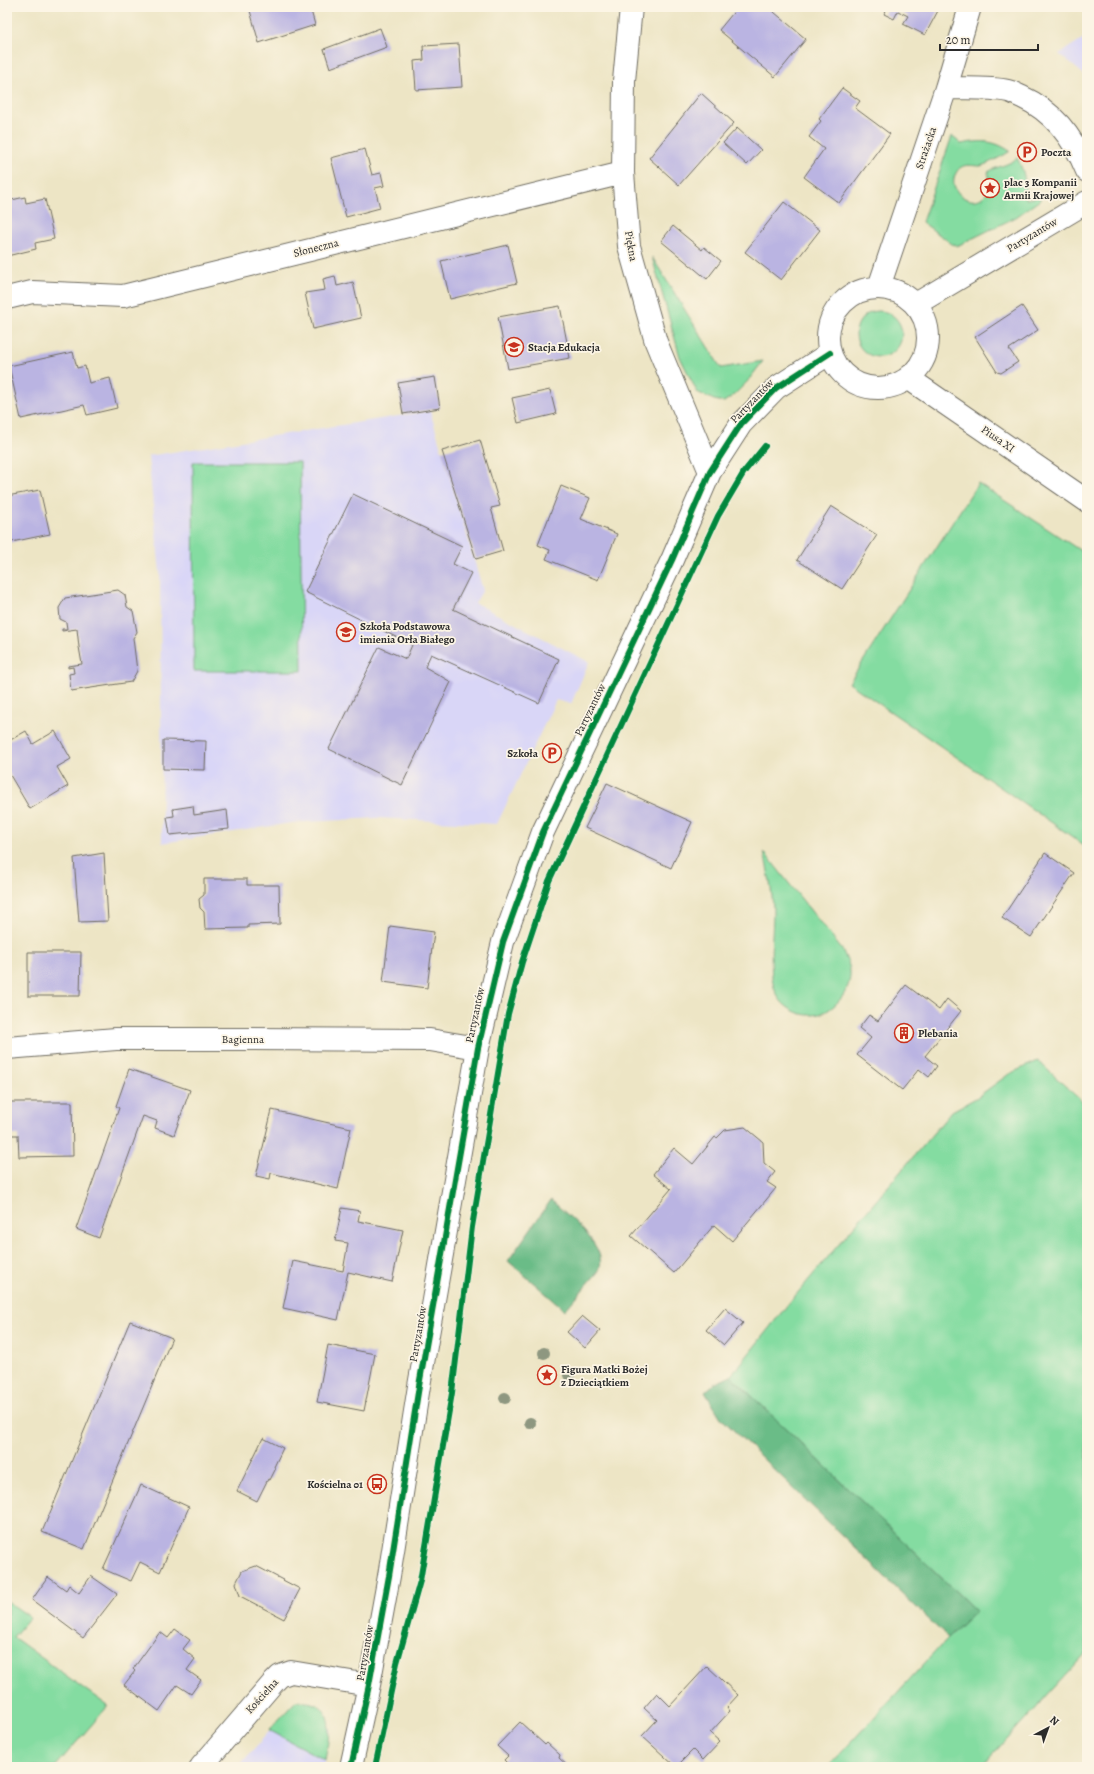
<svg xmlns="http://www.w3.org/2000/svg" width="1094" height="1774" font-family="Alegreya,serif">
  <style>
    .built { fill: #d9d6f7 }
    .green { fill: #84dca1; stroke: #588466 }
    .forest { fill: #6bbc87; stroke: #4b7459 }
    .building { fill: #bab4e2 }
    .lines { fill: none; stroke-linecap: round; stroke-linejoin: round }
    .minor-casing { stroke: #6f6c61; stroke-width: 24 }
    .minor { stroke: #fff; stroke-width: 22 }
    .cycleway-casing { stroke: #fcf5e5; stroke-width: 8 }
    .cycleway { stroke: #00873e; stroke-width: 6 }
    .tree { fill: #8e9780 }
    .labels { text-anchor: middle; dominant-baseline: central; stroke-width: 3.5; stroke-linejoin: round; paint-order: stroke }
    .street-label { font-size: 11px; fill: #2b2b2b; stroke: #fcf5e5 }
    .poi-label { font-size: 11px; font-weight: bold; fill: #2b2b2b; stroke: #fcf5e5; text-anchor: start }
  </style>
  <rect width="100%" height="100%" fill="#fcf5e5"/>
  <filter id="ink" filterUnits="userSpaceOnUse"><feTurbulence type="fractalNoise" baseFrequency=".025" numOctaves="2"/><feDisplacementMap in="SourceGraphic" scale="8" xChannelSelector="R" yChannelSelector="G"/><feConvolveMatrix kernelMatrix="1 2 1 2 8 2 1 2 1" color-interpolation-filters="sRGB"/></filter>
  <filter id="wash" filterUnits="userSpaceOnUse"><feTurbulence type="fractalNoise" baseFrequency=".012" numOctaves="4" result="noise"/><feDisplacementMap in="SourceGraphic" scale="16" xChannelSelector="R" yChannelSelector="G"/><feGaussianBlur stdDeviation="0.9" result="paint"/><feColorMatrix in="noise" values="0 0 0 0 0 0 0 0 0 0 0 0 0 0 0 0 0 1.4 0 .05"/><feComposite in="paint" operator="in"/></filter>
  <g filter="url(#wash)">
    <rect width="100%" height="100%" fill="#ede5c5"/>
    <path class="built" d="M 1087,36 L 1087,77 L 1059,54 Z
      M 430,411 L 483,590 L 475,603 L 589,662 L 571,704 L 556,700 L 497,824 L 376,818 L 291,823 L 162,843 L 160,573 L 148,456 Z
      M 296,1701 L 307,1701 L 321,1707 L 327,1717 L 330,1730 L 323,1767 L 238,1767 Z"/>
    <path class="green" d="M 952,136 L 961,144 C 981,140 993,140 1010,151 C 1007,154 984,166 980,166 C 971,166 962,162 956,173 C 946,190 971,210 985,195 C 992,188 990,181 988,172 C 997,166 1008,166 1017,158 C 1025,172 1026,184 1026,199 L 1040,197 L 1040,200 L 1016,217 L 957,246 L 952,244 L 922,222 Z
      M 652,257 L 721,368 L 763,361 L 747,382 L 734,395 L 724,402 L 714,400 L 697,392 L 680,357 Z
      M856 334a23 23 0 1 1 46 0a23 23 0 1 1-46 0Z
      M 193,462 L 300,462 L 302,671 L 194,671 Z
      M 978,483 L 1087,555 L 1087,847 L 849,683 Z
      M 764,852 L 843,951 C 845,957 850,965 850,971 C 852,991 832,1015 812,1015 C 798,1016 783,1007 777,995 C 767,976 773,934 773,913 C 773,892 768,872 764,852 Z
      M 1038,1061 L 1087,1106 L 1087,1652 L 981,1767 L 828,1767 L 948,1638 L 976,1611 L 731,1376 L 789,1303 L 952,1111 L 976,1098 L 1009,1074 Z
      M 7,1601 L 30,1617 L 13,1637 L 108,1706 L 55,1767 L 7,1767 Z
      M 296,1701 C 337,1700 330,1731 325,1760 L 269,1730 Z"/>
    <path class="forest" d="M 551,1200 C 567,1215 612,1249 598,1272 L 565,1310 L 508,1261 Z
      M 731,1376 L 976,1611 L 948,1638 L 721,1418 L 705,1392 L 714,1384 Z"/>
    <g id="blocks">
      <path class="building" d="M 249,7 L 310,7 L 315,25 L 259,43 Z
        M 735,7 L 768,7 L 806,39 L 775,77 L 719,30 L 737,8 Z
        M 888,7 L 940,7 L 925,35 L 903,24 L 908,16 L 898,11 L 894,19 L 884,14 Z
        M 380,28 L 387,47 L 330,68 L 324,49 Z
        M 459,44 L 462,87 L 416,90 L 414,61 L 424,60 L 423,46 Z
        M 842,88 L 860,101 L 855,108 L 890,134 L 839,203 L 804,177 L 824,149 L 809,137 L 821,121 L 819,119 Z
        M 701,93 L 734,123 L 679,185 L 649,158 Z
        M 737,128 L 761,150 L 747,165 L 723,143 Z
        M 365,149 L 372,175 L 381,173 L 384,186 L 375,188 L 380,208 L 346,217 L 331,158 Z
        M 25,197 L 26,203 L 45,199 L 54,239 L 35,243 L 36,249 L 7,256 L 7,201 Z
        M 784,202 L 820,230 L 781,280 L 745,252 Z
        M 673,226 L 702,250 L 704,247 L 721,261 L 707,279 L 661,241 Z
        M 508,245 L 517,283 L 450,299 L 441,261 Z
        M 335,276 L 337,286 L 353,282 L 361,318 L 313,329 L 305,293 L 325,290 L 323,279 Z
        M 560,306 L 570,358 L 508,369 L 498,317 Z
        M 1022,306 L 1038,330 L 1009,349 L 1018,362 L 1001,373 L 997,372 L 975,337 Z
        M 73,352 L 77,368 L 85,366 L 89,383 L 110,378 L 117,408 L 87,415 L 84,405 L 21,419 L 9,366 Z
        M 435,377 L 440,408 L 403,414 L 398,383 Z
        M 550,390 L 556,414 L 518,423 L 512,398 Z
        M 480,440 L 500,506 L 491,508 L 503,551 L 476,559 L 442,451 Z
        M 561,486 L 590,498 L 581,519 L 617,534 L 598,580 L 546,559 L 550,550 L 538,545 Z
        M 40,490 L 50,534 L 7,543 L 7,496 Z
        M 353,494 L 462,546 L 453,564 L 471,573 L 453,609 L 559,659 L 539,703 L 431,654 L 425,667 L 451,682 L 402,785 L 329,749 L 379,647 L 406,659 L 412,645 L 305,592 Z
        M 831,506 L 877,535 L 842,589 L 797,560 Z
        M 118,590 L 125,595 L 127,607 L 133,611 L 137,632 L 133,638 L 137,671 L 131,682 L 71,691 L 69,674 L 74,673 L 73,667 L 68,668 L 68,666 L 82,664 L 79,647 L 77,629 L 62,631 L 62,629 L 67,629 L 66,622 L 60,619 L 59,608 L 65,598 Z
        M 26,731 L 33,744 L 55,731 L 71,759 L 57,767 L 68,786 L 30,809 L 7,770 L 7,742 Z
        M 163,740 L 206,741 L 205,770 L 163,769 Z
        M 607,783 L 692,822 L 671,868 L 585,828 Z
        M 193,806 L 194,815 L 227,810 L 229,829 L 170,835 L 167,817 L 174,816 L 173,809 Z
        M 104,853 L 108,921 L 79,922 L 74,858 Z
        M 1045,853 L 1074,873 L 1031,937 L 1002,918 Z
        M 204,879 L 247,879 L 247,885 L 279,885 L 280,924 L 248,925 L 248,928 L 205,929 L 204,912 L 200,908 L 199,899 L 204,895 Z
        M 390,926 L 434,932 L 427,988 L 383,982 Z
        M 28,952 L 81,952 L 80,996 L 28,996 Z
        M 906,985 L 939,1010 L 947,999 L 961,1011 L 925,1056 L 937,1066 L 929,1077 L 919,1069 L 902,1090 L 857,1055 L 871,1038 L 859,1028 L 869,1015 L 878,1021 Z
        M 129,1069 L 190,1090 L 174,1135 L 155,1128 L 157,1121 L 143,1116 L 99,1238 L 76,1229 L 119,1108 L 116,1106 Z
        M 7,1102 L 72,1102 L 73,1156 L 19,1157 L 18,1135 L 7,1135 Z
        M 272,1110 L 351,1128 L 338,1189 L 271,1173 L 270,1179 L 256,1176 Z
        M 745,1127 L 763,1142 L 764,1163 L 775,1172 L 767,1182 L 776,1188 L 732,1241 L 714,1225 L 674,1273 L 631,1236 L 671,1189 L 653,1174 L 674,1148 L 693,1164 L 715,1137 L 717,1138 L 725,1130 Z
        M 342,1208 L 360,1211 L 358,1221 L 403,1230 L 392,1282 L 348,1272 L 338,1320 L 283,1308 L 293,1261 L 343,1271 L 348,1243 L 335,1241 Z
        M 725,1308 L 743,1323 L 724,1345 L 706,1330 Z
        M 582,1316 L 600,1331 L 585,1348 L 567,1332 Z
        M 130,1321 L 172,1338 L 84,1549 L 42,1532 Z
        M 328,1345 L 375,1354 L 364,1411 L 317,1402 Z
        M 263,1438 L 283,1448 L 274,1467 L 276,1468 L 270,1480 L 268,1479 L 257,1501 L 237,1491 Z
        M 141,1485 L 189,1507 L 160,1572 L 140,1562 L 131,1581 L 103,1569 Z
        M 256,1566 L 300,1589 L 284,1619 L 240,1596 L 236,1583 L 242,1571 Z
        M 91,1576 L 117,1594 L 83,1638 L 32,1600 L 48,1577 L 66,1590 L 69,1585 L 79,1593 Z
        M 175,1629 L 190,1640 L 183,1649 L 195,1659 L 187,1670 L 201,1680 L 191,1694 L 177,1685 L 159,1711 L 124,1685 L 135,1671 L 133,1669 L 160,1632 L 168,1638 Z
        M 707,1666 L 738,1695 L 727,1707 L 730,1711 L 710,1733 L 720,1742 L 703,1760 L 693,1750 L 676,1767 L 642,1736 L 657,1720 L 644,1708 L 657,1693 L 670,1706 Z
        M 520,1722 L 545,1745 L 547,1743 L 560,1755 L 559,1758 L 569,1767 L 503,1767 L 507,1763 L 504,1760 L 508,1756 L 497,1746 Z"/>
    </g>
  </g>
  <g filter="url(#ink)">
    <use href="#blocks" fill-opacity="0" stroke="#6f6c61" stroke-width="1"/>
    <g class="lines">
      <defs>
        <path id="minor" d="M 631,7 L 624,81 L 623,173 L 629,246 L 656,342 L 710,472
          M 946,88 C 966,89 988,87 1008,91 C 1013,92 1017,95 1022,97 C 1055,112 1074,139 1087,171
          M 879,287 L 946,88 L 970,7
          M828 338a50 50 0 1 1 100 0a50 50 0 1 1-100 0Z
          M 7,298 L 32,292 L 123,296 L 623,173
          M 916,304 L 1087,202
          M 908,378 L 1087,501
          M 7,1048 L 116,1039 L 252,1039 L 430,1040 L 478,1048
          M 201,1767 L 273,1683 L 280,1676 L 291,1672 L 369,1685
          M 351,1767 L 369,1685 L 389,1576 L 419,1386 L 478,1048 L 503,942 L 543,832 L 672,560 L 710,472 L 741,424 L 776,388 L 830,353"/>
      </defs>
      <use href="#minor" class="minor-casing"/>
      <use href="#minor" class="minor"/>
      <defs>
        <path id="cycleway" d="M 351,1767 L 369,1685 L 389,1576 L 419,1386 L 478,1048 L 503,942 L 543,832 L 672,560 L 710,472 L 741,424 L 776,388 L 830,353
          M 375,1767 L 397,1663 L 420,1581 L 452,1393 L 472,1227 L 508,1014 L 522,962 L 549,881 L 718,516 L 744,472 L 765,446"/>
      </defs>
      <use href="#cycleway" class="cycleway-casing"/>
      <use href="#cycleway" class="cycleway"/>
    </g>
    <g class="tree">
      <circle cx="544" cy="1353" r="6"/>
      <circle cx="569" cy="1375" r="6"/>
      <circle cx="505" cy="1398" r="6"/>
      <circle cx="530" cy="1423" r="6"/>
    </g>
  </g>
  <defs>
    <symbol id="parking-ring" viewBox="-11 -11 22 22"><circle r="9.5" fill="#fcf5e5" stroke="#c8321e" stroke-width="1.5"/><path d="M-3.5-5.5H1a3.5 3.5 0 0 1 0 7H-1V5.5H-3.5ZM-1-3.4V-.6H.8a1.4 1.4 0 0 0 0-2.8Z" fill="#c8321e"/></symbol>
    <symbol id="sight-ring" viewBox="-11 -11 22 22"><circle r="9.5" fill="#fcf5e5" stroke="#c8321e" stroke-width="1.5"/><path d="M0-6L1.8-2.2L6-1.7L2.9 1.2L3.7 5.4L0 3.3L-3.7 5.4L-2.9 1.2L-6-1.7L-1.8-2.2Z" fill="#c8321e"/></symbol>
    <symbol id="school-ring" viewBox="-11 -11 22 22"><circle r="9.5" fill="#fcf5e5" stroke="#c8321e" stroke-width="1.5"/><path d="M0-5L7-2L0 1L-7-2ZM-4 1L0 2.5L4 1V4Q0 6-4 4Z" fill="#c8321e"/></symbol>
    <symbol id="building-ring" viewBox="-11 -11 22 22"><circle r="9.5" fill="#fcf5e5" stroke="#c8321e" stroke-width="1.5"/><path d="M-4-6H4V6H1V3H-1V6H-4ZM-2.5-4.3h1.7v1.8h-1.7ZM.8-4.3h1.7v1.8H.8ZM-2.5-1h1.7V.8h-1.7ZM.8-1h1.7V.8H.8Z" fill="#c8321e"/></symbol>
    <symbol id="bus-ring" viewBox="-11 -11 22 22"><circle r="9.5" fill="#fcf5e5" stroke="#c8321e" stroke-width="1.5"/><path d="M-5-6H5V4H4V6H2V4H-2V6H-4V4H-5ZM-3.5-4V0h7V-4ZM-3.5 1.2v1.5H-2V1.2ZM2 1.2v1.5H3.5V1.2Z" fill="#c8321e"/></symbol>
  </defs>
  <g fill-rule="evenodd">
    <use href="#parking-ring" x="1016" y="141" width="22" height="22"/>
    <use href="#sight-ring" x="979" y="177" width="22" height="22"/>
    <use href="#school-ring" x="503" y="336" width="22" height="22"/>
    <use href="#school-ring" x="335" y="621" width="22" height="22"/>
    <use href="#parking-ring" x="541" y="742" width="22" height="22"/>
    <use href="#building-ring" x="893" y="1022" width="22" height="22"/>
    <use href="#sight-ring" x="536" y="1364" width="22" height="22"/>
    <use href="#bus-ring" x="366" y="1473" width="22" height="22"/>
  </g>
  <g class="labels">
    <g class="street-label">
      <text transform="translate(926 148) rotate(-71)">Strażacka</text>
      <text transform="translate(1032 235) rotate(-31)">Partyzantów</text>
      <text transform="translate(631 246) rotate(80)">Piękna</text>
      <text transform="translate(316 248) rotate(-14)">Słoneczna</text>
      <text transform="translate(752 401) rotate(-46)">Partyzantów</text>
      <text transform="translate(998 439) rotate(35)">Piusa XI</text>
      <text transform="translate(590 710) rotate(-64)">Partyzantów</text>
      <text transform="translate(475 1015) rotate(-78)">Partyzantów</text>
      <text x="243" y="1039">Bagienna</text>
      <text transform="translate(418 1334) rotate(-80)">Partyzantów</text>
      <text transform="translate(365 1653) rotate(-80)">Partyzantów</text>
      <text transform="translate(262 1696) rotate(-48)">Kościelna</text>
    </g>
    <g class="poi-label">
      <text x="1041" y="152">Poczta</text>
      <text x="1004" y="182">plac 3 Kompanii<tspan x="1004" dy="13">Armii Krajowej</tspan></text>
      <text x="528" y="347">Stacja Edukacja</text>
      <text x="360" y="626">Szkoła Podstawowa<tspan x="360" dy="13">imienia Orła Białego</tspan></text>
      <text x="538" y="753" text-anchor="end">Szkoła</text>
      <text x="918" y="1033">Plebania</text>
      <text x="561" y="1369">Figura Matki Bożej<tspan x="561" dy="13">z Dzieciątkiem</tspan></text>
      <text x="363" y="1484" text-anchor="end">Kościelna 01</text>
    </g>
  </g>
  <rect width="1094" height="1774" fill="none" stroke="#fcf5e5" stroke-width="24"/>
  <g transform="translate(1048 1728) rotate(41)" stroke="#fcf5e5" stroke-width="3" paint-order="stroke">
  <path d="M0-3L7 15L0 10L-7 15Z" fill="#2b2b2b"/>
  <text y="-6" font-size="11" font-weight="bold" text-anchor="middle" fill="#2b2b2b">N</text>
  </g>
  <path d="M940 44v6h98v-6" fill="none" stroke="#2b2b2b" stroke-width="2"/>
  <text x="946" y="44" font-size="12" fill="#2b2b2b" stroke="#fcf5e5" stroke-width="3" paint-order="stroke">20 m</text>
</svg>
